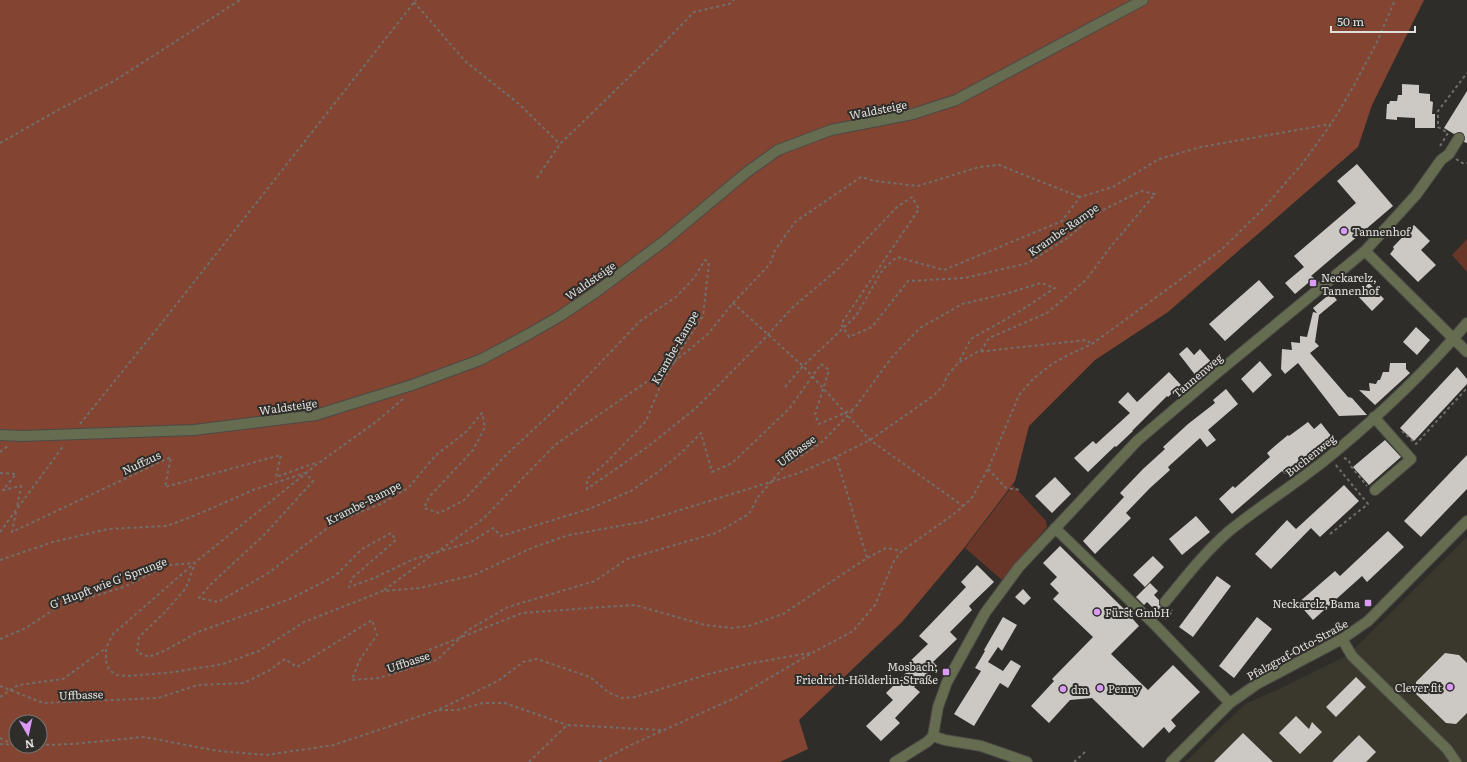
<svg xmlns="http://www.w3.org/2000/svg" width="1467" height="762" font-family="Literata,serif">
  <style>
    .built { fill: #3a372d }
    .green { fill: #673628 }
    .forest { fill: #844432; fill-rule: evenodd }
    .building { fill: #ccc8c4 }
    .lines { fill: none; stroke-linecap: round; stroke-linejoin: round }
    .minor-casing { stroke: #4b4a46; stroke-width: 12 }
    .path { stroke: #706f6b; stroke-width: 2; stroke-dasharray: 3 3; stroke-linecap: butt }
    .minor { stroke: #656c50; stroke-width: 10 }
    .poi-dot { fill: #da9af6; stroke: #2e2d29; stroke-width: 1.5 }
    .labels { text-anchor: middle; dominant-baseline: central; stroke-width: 4; stroke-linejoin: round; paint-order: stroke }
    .street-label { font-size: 11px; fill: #e1e0dd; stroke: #2e2d29 }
    .poi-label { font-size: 11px; fill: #e1e0dd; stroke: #2e2d29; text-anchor: start }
  </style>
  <rect width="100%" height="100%" fill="#2e2d29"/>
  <path class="built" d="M 1467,537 L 1467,762 L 1185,762 L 1245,704 L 1279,689 L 1348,655 Z"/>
  <path class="green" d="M 1467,239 L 1467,272 L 1452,255 Z
    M 1013,485 L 1046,521 L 1047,527 L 1002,580 L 965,548 Z"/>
  <path class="forest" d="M 0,0 L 1424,0 L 1372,105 L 1358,147 L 1168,312 L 1095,360 L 1029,426 L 1015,481 L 964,548 L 902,622 L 799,720 L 808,749 L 780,762 L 0,762 ZM 16,722 L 40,722 L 40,746 L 16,746 Z"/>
  <path class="building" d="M 1402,84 L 1419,85 L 1419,93 L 1430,94 L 1430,101 L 1433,102 L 1432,114 L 1435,114 L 1435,128 L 1415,128 L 1415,118 L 1397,117 L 1397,120 L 1386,119 L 1387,104 L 1389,104 L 1390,101 L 1397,101 L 1398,95 L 1402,95 Z
    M 1467,91 L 1467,143 L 1464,142 L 1465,138 L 1463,133 L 1459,132 L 1454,134 L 1444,128 Z
    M 1357,164 L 1393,206 L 1311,276 L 1314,278 L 1295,294 L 1285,283 L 1304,267 L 1294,256 L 1356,203 L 1337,181 Z
    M 1414,225 L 1430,241 L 1421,250 L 1436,265 L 1418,282 L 1390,254 L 1394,249 L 1393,247 Z
    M 1259,280 L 1274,297 L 1225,341 L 1209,324 Z
    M 1369,283 L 1384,299 L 1372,311 L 1357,295 Z
    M 1331,293 L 1337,300 L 1319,315 L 1315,342 L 1319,346 L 1310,353 L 1348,397 L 1352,398 L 1367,415 L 1339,416 L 1298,363 L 1285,374 L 1281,369 L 1282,349 L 1292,350 L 1291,342 L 1300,343 L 1300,336 L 1307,337 L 1313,312 L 1317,313 L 1313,308 Z
    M 1416,327 L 1430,340 L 1417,355 L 1403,342 Z
    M 1187,347 L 1194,355 L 1200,349 L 1212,363 L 1196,376 L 1179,354 Z
    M 1260,361 L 1272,375 L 1253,393 L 1241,379 Z
    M 1390,363 L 1406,363 L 1406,369 L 1410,373 L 1375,405 L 1359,390 L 1370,391 L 1369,383 L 1376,384 L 1378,380 L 1380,380 L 1383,372 L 1389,372 Z
    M 1457,367 L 1467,379 L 1467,384 L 1414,441 L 1400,428 Z
    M 1169,372 L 1181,385 L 1168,397 L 1167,396 L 1132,431 L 1133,431 L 1116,447 L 1115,446 L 1088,472 L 1074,458 L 1093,441 L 1096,444 L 1130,413 L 1118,402 L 1128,392 L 1137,402 Z
    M 1226,389 L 1238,404 L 1208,430 L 1216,440 L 1207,447 L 1200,438 L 1168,467 L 1170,470 L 1150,488 L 1126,513 L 1131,518 L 1095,554 L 1083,541 L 1124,497 L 1120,493 L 1143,469 L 1165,449 L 1163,447 L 1188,424 L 1215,403 L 1213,400 Z
    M 1308,422 L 1314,429 L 1321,423 L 1332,437 L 1313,453 L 1312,451 L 1285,474 L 1282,471 L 1232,514 L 1219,499 L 1233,486 L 1235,488 L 1270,457 L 1267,453 L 1276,445 L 1288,435 L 1289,436 Z
    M 1385,440 L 1401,457 L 1369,485 L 1353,467 Z
    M 1467,455 L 1467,489 L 1421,537 L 1404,521 Z
    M 1055,477 L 1071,494 L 1052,513 L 1035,496 Z
    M 1344,485 L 1359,501 L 1320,537 L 1311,528 L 1271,569 L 1255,554 L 1287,520 L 1296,529 Z
    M 1196,516 L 1210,532 L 1182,555 L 1169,539 Z
    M 1388,531 L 1404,547 L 1367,582 L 1362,576 L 1313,620 L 1298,603 L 1335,571 L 1340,576 Z
    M 1060,546 L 1124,609 L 1127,607 L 1134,614 L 1131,617 L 1139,626 L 1111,654 L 1148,690 L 1173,665 L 1200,692 L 1171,720 L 1176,726 L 1169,733 L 1164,727 L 1143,748 L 1092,698 L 1070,700 L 1049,723 L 1031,706 L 1054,681 L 1052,679 L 1093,637 L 1053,599 L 1059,593 L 1050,584 L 1057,577 L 1043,563 Z
    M 1153,556 L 1164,567 L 1145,587 L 1133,575 Z
    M 977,565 L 994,582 L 969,606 L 972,610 L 950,632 L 957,639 L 933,662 L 937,666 L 914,687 L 920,692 L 895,718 L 900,723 L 881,741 L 866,726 L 893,700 L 886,693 L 909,670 L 905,666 L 928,644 L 919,636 L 966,587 L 961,582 Z
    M 1217,576 L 1231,586 L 1193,637 L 1179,627 Z
    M 1150,583 L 1158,591 L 1154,595 L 1159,600 L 1159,605 L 1161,607 L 1167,608 L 1170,611 L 1163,618 L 1147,602 L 1144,605 L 1136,597 Z
    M 1023,589 L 1031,598 L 1024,605 L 1015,597 Z
    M 1003,617 L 1017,625 L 1002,651 L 998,647 L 988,662 L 1003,671 L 1011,660 L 1021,666 L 1008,688 L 1000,683 L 974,726 L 954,714 L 981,671 L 975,668 L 985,651 L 984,650 Z
    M 1257,617 L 1272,629 L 1234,678 L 1219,666 Z
    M 1445,653 L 1459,655 L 1467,663 L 1467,713 L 1456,724 L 1446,723 L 1416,694 L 1416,682 Z
    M 1356,677 L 1366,687 L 1336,717 L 1326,707 Z
    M 1296,716 L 1309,729 L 1312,722 L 1322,732 L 1300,754 L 1279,733 Z
    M 1243,733 L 1273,762 L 1214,762 Z
    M 1359,735 L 1376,752 L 1366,762 L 1332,762 Z"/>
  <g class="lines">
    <defs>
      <path id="minor" d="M 1365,251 L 1416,195 L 1441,160 L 1449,154 L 1459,138
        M 1374,417 L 1411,459 L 1375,490
        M 0,435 L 22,436 L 194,430 L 316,415 L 412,385 L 480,360 L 529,334 L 560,316 L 596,292 L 663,242 L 747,172 L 778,150 L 831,130 L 913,114 L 956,100 L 1143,0
        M 1055,528 L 1157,627 L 1230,703
        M 1165,602 C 1185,578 1204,553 1228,532 C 1262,504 1301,481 1335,452 C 1382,413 1427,370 1467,323
        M 1342,639 L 1352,656 L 1447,749 L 1456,762
        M 933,736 L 938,707 L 947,682 L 985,613 L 1019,567 L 1137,441 L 1217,373 L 1365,251 L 1467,352
        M 933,736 L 945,740 L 981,746 L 1027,762
        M 895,762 L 927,742 L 933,736
        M 1171,762 L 1230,703 L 1257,684 L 1342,639 L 1368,621 L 1467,521"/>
    </defs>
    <use href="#minor" class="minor-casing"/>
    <path class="path" d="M 414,2 L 465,61 L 519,104 L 560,144
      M 0,143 L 60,109 L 114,81 L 240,0
      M 1440,146 L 1448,133 L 1438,127 L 1438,111 L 1467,73
      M 1456,159 L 1464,164 L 1467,163
      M 537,178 L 560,144 L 657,50 L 694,12 L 729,4 L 734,0
      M 733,303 L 803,366 L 870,440 L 963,506
      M 674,362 L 707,335 L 733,303 L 770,264 L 775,250 L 795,222 L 861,177 L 875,181 L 918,186 L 979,167 L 999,165 L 1080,197
      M 785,387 L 803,366 L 856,316 L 883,269 L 897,257 L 944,270 L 1062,221 L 1080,197 L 1113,187 L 1159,159 L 1201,147 L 1331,124
      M 403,399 L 377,421 L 316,465 L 198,560 L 113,634 L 106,648 L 106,661 L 109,670 L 117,675 L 129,676 L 174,672 L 223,664 L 259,651 L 304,622 L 383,591 L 420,588 L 474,575 L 534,547 L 569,535 L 642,522 L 796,474 L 836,457 L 870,440 L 933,396 L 943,386 L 947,376 L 958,363 L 977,352 L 1086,340 L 1092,344
      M 80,424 L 172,310 L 416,0
      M 1402,431 L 1416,444 L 1467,388
      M 0,452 L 8,446
      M 836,457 L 867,558
      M 1344,458 L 1349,460 L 1350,465 L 1367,486
      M 988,469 L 1006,488 L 1021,490
      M 0,473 L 16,474 L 3,490 L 21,486 L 17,507
      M 16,512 L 12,532 L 171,457 L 165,487 L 281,455 L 276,477 L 318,462
      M 0,532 L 64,445
      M 1330,534 L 1368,504 L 1335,464
      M 436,553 L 484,518 L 555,445 L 671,365
      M 0,560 L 53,542 L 108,529 L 167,526 L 201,513 L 253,490 L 305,473 L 313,481 L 264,535 L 211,584 L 199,598 L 218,602 L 267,574 L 334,523 L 383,503 L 408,488 L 436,455 L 466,432 L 482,413 L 485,427 L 473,450 L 429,497 L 424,508 L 439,513 L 463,501 L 507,454 L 562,403 L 640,321 L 676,297 L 694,278 L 705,260 L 709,263 L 703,316 L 684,345 L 661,384 L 646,421 L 607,462 L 587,479 L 587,489 L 646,448 L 696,408 L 764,339 L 792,308 L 839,268 L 897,207 L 912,197 L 919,209 L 841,324 L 849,337 L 872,327 L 908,281 L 965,278 L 1028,263 L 1069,237 L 1095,214 L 1141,191 L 1155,194 L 1108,250 L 1086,280 L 1047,313 L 989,338 L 981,351
      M 384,590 L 432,555
      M 1165,619 L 1173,611 L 1172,610
      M 0,639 L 26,628 L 56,608 L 124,587 L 168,565 L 195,563 L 186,588 L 164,613 L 139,637 L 137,652 L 149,657 L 166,650 L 198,632 L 290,599 L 335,576 L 362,549 L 391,533 L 396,540 L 352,578 L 349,587 L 374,578 L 414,559 L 471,542 L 493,528 L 501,536 L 589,509 L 631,491 L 658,472 L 681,453 L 701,433 L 712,472 L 732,463 L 789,409 L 821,364 L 829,370 L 815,415 L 819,424 L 854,409 L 892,357 L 920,328 L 962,304 L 1005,294 L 1041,283 L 1055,288 L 1020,311 L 971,339 L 958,363
      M 429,650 L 522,613 L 589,608 L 635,605 L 705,625 L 731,628 L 749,626 L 783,614 L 867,558 L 886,548 L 902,551
      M 0,686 L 43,703 L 158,698 L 198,685 L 244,683 L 270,670 L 285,659 L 297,667 L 372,620 L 377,635 L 359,661 L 352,680 L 379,678 L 437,660 L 468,630 L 508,607 L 595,581 L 627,559 L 716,533 L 749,514 L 758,497 L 784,467 L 822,442 L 853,410
      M 0,697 L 18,685 L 63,679 L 106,648
      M 439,710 L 457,710 L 483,703 L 505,703 L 567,725
      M 0,738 L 12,744
      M 0,744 L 16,745
      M 40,745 L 73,744 L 144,737 L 218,751 L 266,755 L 334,745 L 438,710 L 498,681 L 523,662 L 537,659 L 590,677 L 608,692 L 621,698 L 635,697 L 709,674 L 752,663 L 810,653
      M 529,762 L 567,725 L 661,730
      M 599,762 L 631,745 L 737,697 L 812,653 L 853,631 L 875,605 L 894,561 L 902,551 L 955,513 L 969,501 L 973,496 L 988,469 L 1019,395 L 1033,379 L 1052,364 L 1070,354 L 1092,344 L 1221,250 L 1262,210 L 1302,164 L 1331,124 L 1351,91 L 1377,42 L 1395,0
      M 1074,762 L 1086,751"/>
    <use href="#minor" class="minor"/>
  </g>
  <g class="poi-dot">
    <circle cx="1344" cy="231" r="4"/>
    <rect x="1309" y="279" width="8" height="8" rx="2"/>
    <rect x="1364" y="599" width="8" height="8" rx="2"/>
    <circle cx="1097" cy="612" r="4"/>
    <rect x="942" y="668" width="8" height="8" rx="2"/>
    <circle cx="1450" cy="687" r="4"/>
    <circle cx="1100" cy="688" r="4"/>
    <circle cx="1063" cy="689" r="4"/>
  </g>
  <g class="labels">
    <g class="street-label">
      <text transform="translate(878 109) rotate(-11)">Waldsteige</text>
      <text transform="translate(1063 229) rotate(-35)">Krambe-Rampe</text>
      <text transform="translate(590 280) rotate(-35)">Waldsteige</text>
      <text transform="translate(674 347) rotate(-60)">Krambe-Rampe</text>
      <text transform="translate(1197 375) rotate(-40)">Tannenweg</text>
      <text transform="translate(288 406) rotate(-8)">Waldsteige</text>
      <text transform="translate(796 450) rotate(-36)">Uffbasse</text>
      <text transform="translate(1310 455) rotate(-38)">Buchenweg</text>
      <text transform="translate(141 462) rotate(-25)">Nuffzus</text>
      <text transform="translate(363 502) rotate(-27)">Krambe-Rampe</text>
      <text transform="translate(108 582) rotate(-21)">G' Hupft wie G' Sprunge</text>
      <text transform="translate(1297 649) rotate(-29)">Pfalzgraf-Otto-Straße</text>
      <text transform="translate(408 661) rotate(-18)">Uffbasse</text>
      <text transform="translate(81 694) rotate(-2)">Uffbasse</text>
    </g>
    <g class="poi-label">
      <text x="1352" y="231">Tannenhof</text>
      <text x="1321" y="277">Neckarelz,<tspan x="1321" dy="13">Tannenhof</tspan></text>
      <text x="1360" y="603" text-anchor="end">Neckarelz, Bama</text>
      <text x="1105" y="612">Fürst GmbH</text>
      <text x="938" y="666" text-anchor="end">Mosbach,<tspan x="938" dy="13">Friedrich-Hölderlin-Straße</tspan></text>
      <text x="1442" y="687" text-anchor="end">Clever fit</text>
      <text x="1108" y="688">Penny</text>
      <text x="1071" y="689">dm</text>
    </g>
  </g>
  <g transform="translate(28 734) rotate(171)"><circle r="19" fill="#2e2d29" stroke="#767571"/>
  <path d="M0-3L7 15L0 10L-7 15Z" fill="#da9af6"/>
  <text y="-6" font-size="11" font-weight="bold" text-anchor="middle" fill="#e1e0dd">N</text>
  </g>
  <path d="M1331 26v6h84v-6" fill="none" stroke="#e1e0dd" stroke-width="2"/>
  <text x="1337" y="26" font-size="12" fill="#e1e0dd" stroke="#2e2d29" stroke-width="3" paint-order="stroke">50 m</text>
</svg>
